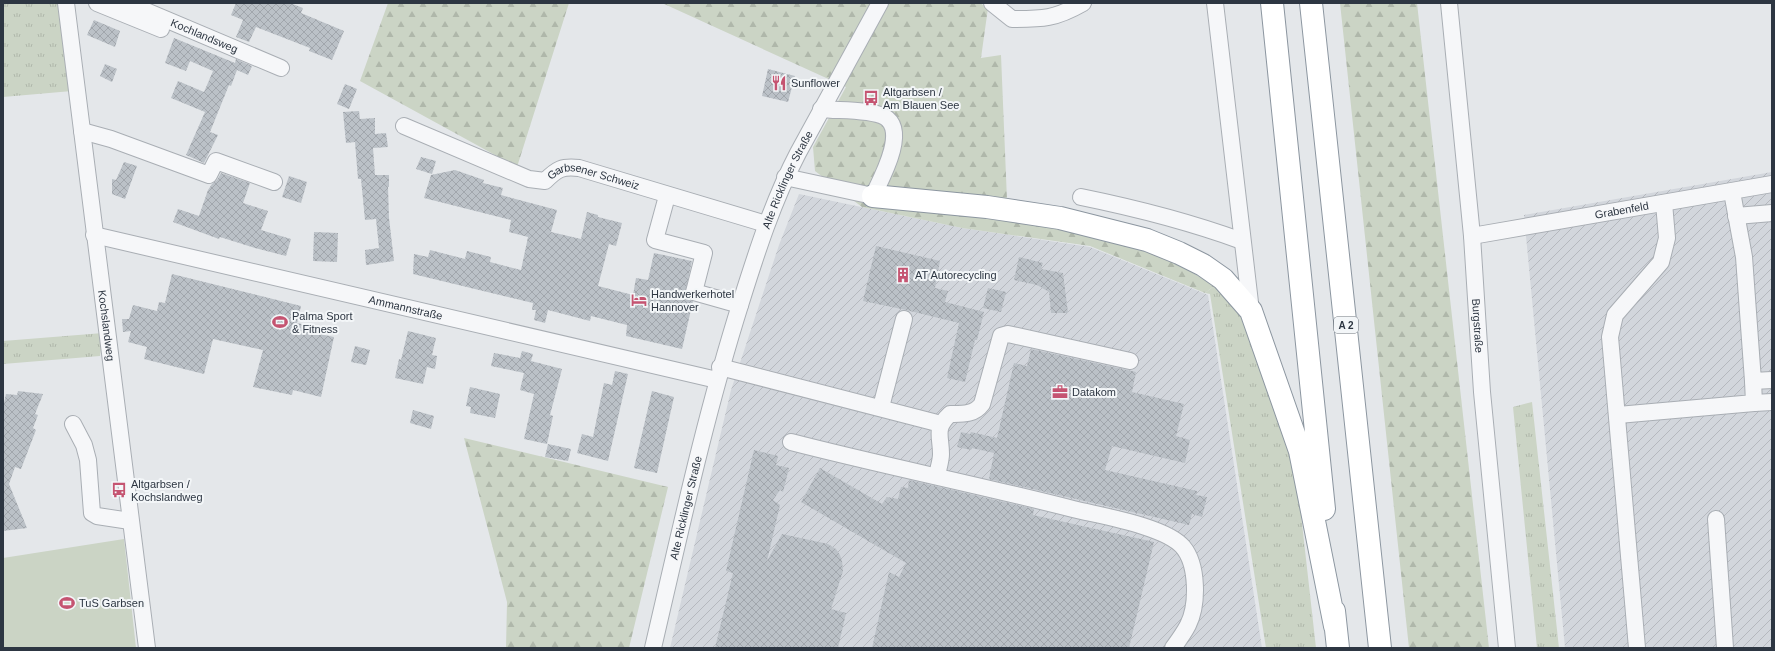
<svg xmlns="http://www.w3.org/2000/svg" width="1775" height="651" font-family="Arial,sans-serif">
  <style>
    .industrial { fill: url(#industrial-furrows) }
    .grass { fill: url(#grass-tufts) }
    .forest { fill: url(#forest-firs) }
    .pitch { fill: #cbd4c5 }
    .building { fill: url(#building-cross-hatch) }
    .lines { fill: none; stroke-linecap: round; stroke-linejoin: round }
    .minor-casing { stroke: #a9aeb4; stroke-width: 18 }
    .highway-casing { stroke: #8c96a0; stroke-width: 24 }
    .minor { stroke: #f6f7f9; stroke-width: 16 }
    .highway { stroke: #fff; stroke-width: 22 }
    .labels { text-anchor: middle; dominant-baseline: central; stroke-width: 4; stroke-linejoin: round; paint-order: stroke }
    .shield { fill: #f3f6f8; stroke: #687079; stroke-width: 1 }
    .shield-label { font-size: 10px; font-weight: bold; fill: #2d3642 }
    .street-label { font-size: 11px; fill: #2d3642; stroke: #f3f6f8 }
    .poi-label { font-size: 11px; fill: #2d3642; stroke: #f3f6f8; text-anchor: start }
  </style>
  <defs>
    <pattern id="industrial-furrows" width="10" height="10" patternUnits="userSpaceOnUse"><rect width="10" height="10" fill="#d2d6dc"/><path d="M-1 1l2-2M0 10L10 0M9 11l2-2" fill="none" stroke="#b5b8be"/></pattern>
    <pattern id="grass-tufts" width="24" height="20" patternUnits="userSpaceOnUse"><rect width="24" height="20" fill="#cbd4c5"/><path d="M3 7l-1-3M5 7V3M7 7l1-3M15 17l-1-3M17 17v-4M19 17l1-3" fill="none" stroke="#afb7aa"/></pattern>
    <pattern id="forest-firs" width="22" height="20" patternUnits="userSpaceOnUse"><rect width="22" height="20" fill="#cbd4c5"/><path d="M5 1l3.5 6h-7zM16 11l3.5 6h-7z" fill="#afb7aa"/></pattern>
    <pattern id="building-cross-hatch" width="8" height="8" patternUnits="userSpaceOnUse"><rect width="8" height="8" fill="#bbc1c7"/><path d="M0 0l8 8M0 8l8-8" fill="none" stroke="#a1a6ac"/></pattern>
  </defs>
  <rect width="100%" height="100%" fill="#e4e7ea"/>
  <path class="industrial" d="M 1772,172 L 1772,648 L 1565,648 L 1524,215 Z
    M 799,194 L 962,228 L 1090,247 L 1208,295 L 1262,648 L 670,648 L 731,390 L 779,245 Z"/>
  <path class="grass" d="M 3,3 L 61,3 L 72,91 L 3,97 Z
    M 1214,286 L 1233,304 L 1245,324 L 1292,458 L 1298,488 L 1316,648 L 1266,648 L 1210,294 L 1205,293 Z
    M 103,333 L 100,356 L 3,364 L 3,341 Z
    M 1532,402 L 1559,648 L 1537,648 L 1513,407 Z"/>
  <path class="forest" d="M 388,3 L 569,3 L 517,167 L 360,81 Z
    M 662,3 L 980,3 L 988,8 L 981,58 L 1001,55 L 1007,200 L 1100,237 L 1174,261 L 1214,286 L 1205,293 L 1090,246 L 962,228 L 862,207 L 815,171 L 813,147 L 846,87 Z
    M 1340,3 L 1417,3 L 1489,648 L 1409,648 Z
    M 464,438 L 668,487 L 629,648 L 506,648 L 507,602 Z"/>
  <path class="pitch" d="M 124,539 L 136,648 L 3,648 L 3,558 Z"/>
  <path class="building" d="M 236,3 L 290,3 L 303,8 L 301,13 L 344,31 L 332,60 L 309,51 L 310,48 L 256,27 L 249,42 L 236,37 L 243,20 L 231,15 Z
    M 94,20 L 120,31 L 115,47 L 87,35 Z
    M 174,38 L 235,63 L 236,59 L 252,66 L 248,75 L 237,70 L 231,86 L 229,85 L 210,132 L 218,135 L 204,163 L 186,155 L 205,112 L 171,98 L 178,81 L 204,92 L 213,71 L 190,61 L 186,71 L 165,63 Z
    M 105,64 L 117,69 L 112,82 L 100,76 Z
    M 768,69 L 795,76 L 788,102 L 762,96 Z
    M 345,84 L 357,89 L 349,109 L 337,104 Z
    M 359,111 L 360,119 L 375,118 L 375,134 L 386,133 L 388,147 L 373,148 L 375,175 L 389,175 L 389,187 L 388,187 L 389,218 L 394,261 L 366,265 L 365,250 L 379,248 L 376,219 L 365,220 L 361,179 L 358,179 L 355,142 L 346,143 L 343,112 Z
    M 421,157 L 436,161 L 432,174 L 416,169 Z
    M 124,162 L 137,166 L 125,199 L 112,194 L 112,179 L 116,180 Z
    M 455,170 L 484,180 L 483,183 L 503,188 L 501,195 L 557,210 L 551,232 L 581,239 L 587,212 L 598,215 L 598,217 L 622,223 L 616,246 L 609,244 L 598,286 L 633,295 L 636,278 L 648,280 L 654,253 L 692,261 L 685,294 L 688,299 L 693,301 L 682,349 L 626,336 L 627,325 L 591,316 L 590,321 L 548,310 L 545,323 L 534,320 L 536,310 L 532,310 L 533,303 L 413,274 L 414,254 L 428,257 L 430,250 L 465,259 L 467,251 L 491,257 L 490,262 L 521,270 L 528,237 L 509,232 L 511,220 L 424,198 L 431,175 Z
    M 221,173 L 250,183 L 243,203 L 268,211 L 261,230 L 291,239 L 286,256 L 255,248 L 220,237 L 219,239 L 173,222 L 178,209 L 199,216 L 208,190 L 212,184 L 217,180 Z
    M 289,176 L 307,182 L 301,203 L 282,197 Z
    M 314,232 L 338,233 L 337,262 L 313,261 Z
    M 876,246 L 940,261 L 935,288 L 948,291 L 945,302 L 984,312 L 977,340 L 975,340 L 965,382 L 947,378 L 959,323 L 906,310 L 863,301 Z
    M 1019,257 L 1043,263 L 1041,269 L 1063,273 L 1068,313 L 1051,313 L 1049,292 L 1037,285 L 1014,280 Z
    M 172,274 L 301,306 L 297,323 L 306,325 L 305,331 L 334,337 L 321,397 L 293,390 L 292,395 L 253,387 L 263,350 L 213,339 L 204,374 L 144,359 L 147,347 L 128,342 L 131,331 L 123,332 L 122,319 L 129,319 L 133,305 L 157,311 L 159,302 L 165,303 Z
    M 988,288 L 1006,292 L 1001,312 L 983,308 Z
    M 408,331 L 436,338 L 432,355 L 437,356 L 435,369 L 427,367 L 423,384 L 395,378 L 399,359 L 401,360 Z
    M 355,346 L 370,350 L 366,365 L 351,362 Z
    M 1031,349 L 1136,372 L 1132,392 L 1184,404 L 1176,436 L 1190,440 L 1185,463 L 1112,446 L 1105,470 L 1197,491 L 1196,495 L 1207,497 L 1202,517 L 1192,514 L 1189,525 L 989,479 L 994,453 L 972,448 L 971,450 L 957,447 L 961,432 L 970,434 L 971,432 L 997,438 L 1014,363 L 1027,366 Z
    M 522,351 L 533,354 L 531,361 L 562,369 L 550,415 L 553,416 L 547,444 L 524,439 L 534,394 L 520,390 L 524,373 L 491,366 L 494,353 L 520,358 Z
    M 615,371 L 628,374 L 608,461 L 577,453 L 582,434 L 593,437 L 604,383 L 612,385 Z
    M 470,387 L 500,394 L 495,418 L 470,413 L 471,407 L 466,406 Z
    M 18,391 L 43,394 L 35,414 L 38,415 L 33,428 L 36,430 L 21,469 L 15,467 L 9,484 L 27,528 L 3,531 L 3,407 L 6,394 L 17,395 Z
    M 652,391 L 674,397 L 657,473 L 634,468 Z
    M 413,410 L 434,416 L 431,429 L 410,423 Z
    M 548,444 L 571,449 L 568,461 L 545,457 Z
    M 754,450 L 778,456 L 776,465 L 789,468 L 783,492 L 780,490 L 773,500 L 780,505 L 767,561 L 782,534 L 828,544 L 836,549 L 840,555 L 842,561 L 843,571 L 831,609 L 846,613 L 838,648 L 715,648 L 733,573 L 726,571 Z
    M 820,468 L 882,504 L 887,497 L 898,499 L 901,487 L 908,488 L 909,480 L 1034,509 L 1033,515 L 1154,542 L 1129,648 L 872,648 L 889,572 L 899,577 L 906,563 L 801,502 Z"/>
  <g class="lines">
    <defs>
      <g id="minor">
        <path id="s1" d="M 66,3 L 147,648"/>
        <path d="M 97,3 L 161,29"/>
        <path id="s2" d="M 127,3 L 281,68"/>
        <path d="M 992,3 L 1012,19 C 1043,19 1055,19 1083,3"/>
        <path d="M 1215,3 L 1251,311"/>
        <path id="s3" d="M 1449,3 L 1472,236 L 1482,392 L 1507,648"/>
        <path id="s4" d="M 404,126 L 529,179 L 545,181 C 557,169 562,166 579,168 L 766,224"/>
        <path d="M 82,131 L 111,139 L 209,175 L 216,161 L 274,182"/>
        <path d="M 785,177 L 873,196 C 881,179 908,131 885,117 C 870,109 838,111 821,109"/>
        <path d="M 1732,192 L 1744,257 L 1753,381 L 1772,380"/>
        <path d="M 667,196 L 655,240 L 704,253 L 694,292 L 740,305"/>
        <path d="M 1081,197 C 1135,208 1190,222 1242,241"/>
        <path d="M 1736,216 L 1772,213"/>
        <path id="s5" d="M 94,235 L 717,380"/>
        <path id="s6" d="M 1472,236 L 1772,184"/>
        <path d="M 720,367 L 941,424"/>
        <path d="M 1754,403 L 1772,402"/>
        <path d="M 881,407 L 904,319"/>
        <path d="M 1618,415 L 1754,403 L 1753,381"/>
        <path d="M 73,424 L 84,445 L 88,460 L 92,513 L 97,516 L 130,521"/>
        <path d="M 791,442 C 884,466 979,485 1073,509 C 1101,516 1165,526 1183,547 C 1198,565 1198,605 1188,625 C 1184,633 1178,641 1173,648"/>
        <path d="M 937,476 C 938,469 941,461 941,454 C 941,435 934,429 950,414 C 962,414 974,415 982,404 L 1001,336 L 1008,334 L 1130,361"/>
        <path d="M 1716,519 L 1725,648"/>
        <path id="s7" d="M 653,648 C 680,532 705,416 741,302 C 757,251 773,201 798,153 L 880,3"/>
        <path d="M 1637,648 L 1610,337 L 1615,315 L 1661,262 L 1667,238 L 1664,203"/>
      </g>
      <path id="highway" d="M 1272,3 L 1324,509
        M 1311,3 L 1380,648
        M 873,196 L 987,207 L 1060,218 L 1147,240 L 1179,253 L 1203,265 L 1223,279 L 1251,311 L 1300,451 L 1335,626
        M 1334,611 L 1338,648"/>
    </defs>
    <use href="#minor" class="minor-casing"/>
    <use href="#highway" class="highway-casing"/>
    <use href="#minor" class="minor"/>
    <use href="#highway" class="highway"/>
  </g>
  <defs>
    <symbol id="restaurant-bare" viewBox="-9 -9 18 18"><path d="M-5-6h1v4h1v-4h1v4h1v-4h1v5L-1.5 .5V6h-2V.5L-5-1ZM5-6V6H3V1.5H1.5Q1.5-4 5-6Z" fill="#c55471" stroke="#f3f6f8" stroke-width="2.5" paint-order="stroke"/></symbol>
    <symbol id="bus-bare" viewBox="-9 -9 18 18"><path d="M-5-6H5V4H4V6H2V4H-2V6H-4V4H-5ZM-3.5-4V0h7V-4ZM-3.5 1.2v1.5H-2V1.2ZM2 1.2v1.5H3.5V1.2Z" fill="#c55471" stroke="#f3f6f8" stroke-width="2.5" paint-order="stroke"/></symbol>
    <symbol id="building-bare" viewBox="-9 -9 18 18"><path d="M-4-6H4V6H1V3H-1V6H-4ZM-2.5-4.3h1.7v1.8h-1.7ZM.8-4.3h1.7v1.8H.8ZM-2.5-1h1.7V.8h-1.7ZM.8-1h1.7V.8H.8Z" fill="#c55471" stroke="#f3f6f8" stroke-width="2.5" paint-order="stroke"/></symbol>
    <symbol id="hotel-bare" viewBox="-9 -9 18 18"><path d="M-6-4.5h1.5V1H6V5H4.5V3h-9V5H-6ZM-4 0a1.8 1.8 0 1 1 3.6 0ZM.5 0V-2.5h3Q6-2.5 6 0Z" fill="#c55471" stroke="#f3f6f8" stroke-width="2.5" paint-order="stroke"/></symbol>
    <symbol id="stadium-bare" viewBox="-9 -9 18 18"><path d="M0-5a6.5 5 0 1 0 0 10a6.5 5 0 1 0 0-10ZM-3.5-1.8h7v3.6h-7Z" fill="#c55471" stroke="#f3f6f8" stroke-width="2.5" paint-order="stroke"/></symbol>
    <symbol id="office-bare" viewBox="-9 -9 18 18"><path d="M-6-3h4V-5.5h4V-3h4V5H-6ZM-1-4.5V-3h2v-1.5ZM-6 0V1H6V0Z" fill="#c55471" stroke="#f3f6f8" stroke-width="2.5" paint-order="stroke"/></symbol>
  </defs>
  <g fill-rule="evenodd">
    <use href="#restaurant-bare" x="768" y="72" width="22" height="22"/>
    <use href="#bus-bare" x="860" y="87" width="22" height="22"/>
    <use href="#building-bare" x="892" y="264" width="22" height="22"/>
    <use href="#hotel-bare" x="628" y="289" width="22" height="22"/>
    <use href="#stadium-bare" x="269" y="311" width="22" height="22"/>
    <use href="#office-bare" x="1049" y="381" width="22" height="22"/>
    <use href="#bus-bare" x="108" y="479" width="22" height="22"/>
    <use href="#stadium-bare" x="56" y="592" width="22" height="22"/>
  </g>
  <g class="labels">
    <rect class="shield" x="1334" y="317" width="24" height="16" rx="3"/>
    <g class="shield-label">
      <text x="1346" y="325">A 2</text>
    </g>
    <g class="street-label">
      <text stroke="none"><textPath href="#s2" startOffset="84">Kochlandsweg</textPath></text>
      <text stroke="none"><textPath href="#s7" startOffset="488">Alte Ricklinger Straße</textPath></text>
      <text stroke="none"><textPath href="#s4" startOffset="205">Garbsener Schweiz</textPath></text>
      <text stroke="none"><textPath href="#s6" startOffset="152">Grabenfeld</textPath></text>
      <text stroke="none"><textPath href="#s5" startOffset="320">Ammannstraße</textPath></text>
      <text stroke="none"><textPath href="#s1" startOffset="325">Kochslandweg</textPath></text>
      <text stroke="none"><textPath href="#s3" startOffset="324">Burgstraße</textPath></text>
      <text stroke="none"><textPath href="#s7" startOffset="144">Alte Ricklinger Straße</textPath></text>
    </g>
    <g class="poi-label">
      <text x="791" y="83">Sunflower</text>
      <text x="883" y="92">Altgarbsen /<tspan x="883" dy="13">Am Blauen See</tspan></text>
      <text x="915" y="275">AT Autorecycling</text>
      <text x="651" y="294">Handwerkerhotel<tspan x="651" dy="13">Hannover</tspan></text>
      <text x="292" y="316">Palma Sport<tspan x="292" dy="13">&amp; Fitness</tspan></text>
      <text x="1072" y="392">Datakom</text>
      <text x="131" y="484">Altgarbsen /<tspan x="131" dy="13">Kochslandweg</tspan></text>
      <text x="79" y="603">TuS Garbsen</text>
    </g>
  </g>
  <rect width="1775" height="651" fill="none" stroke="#2d3642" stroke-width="8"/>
</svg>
